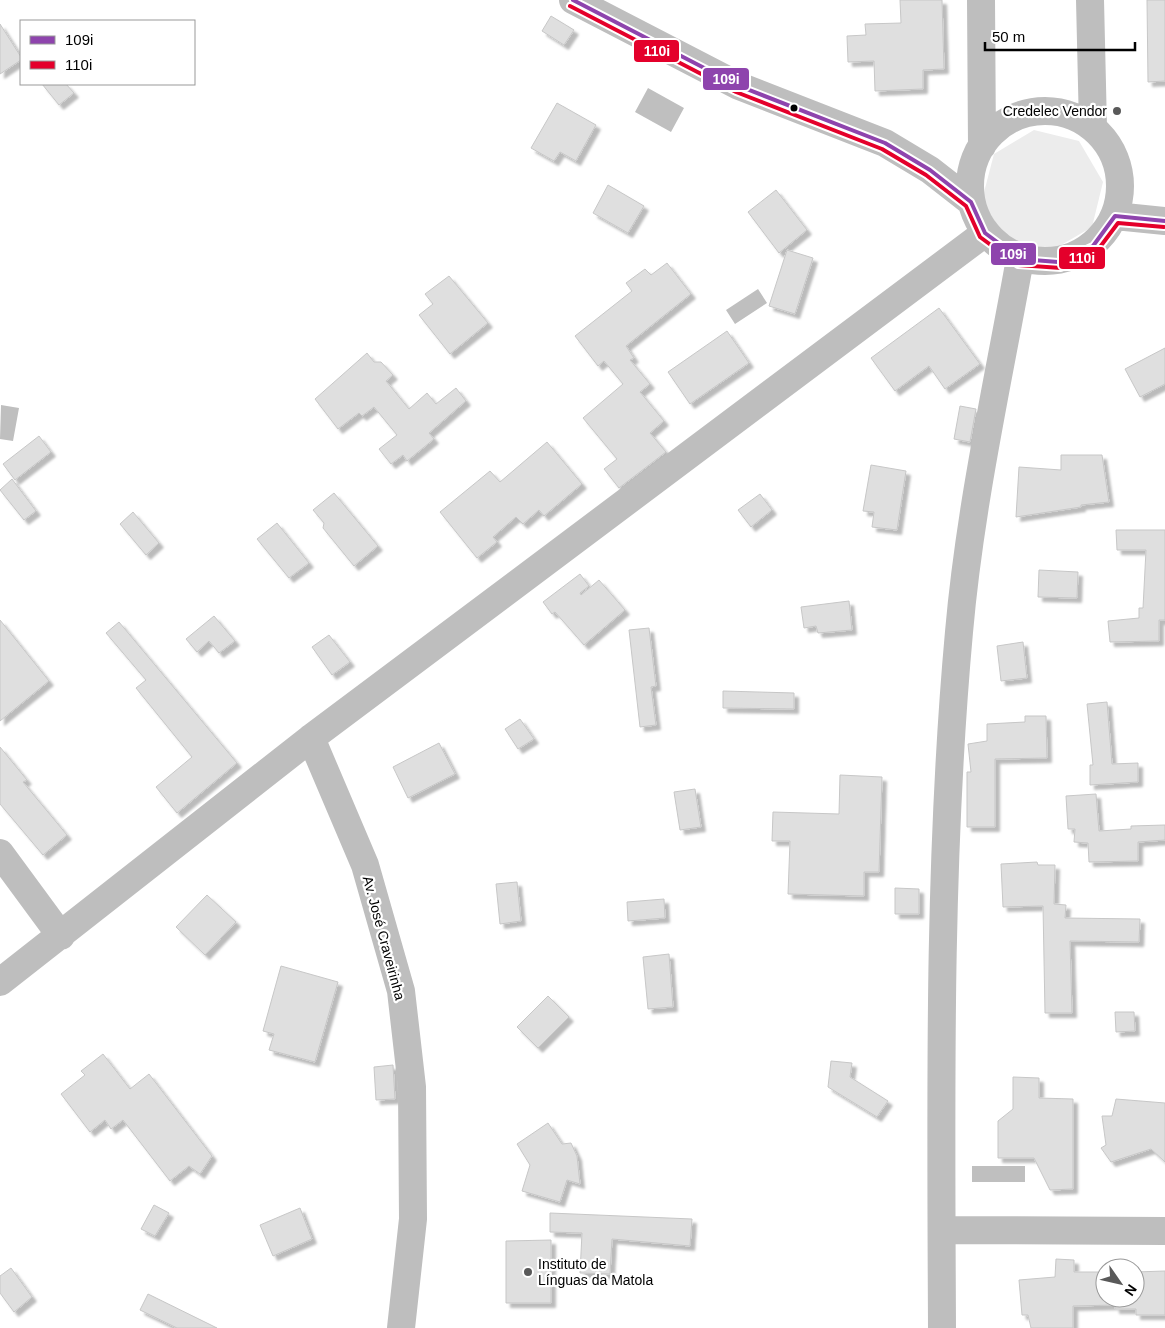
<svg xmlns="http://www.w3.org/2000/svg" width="1165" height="1328" font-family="Helvetica,sans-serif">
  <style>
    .green { fill: #ececec }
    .water { fill: #bfbfbf }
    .building { fill: #dfdfdf; stroke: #c7c7c7; filter: url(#shadow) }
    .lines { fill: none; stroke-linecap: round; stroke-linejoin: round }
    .minor { stroke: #bebebe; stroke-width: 28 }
    .bus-1-casing { stroke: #fff; stroke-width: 8 }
    .bus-2-casing { stroke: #fff; stroke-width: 8 }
    .bus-1 { stroke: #8e44ad; stroke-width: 4 }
    .bus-2 { stroke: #e4002b; stroke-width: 4 }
    .bus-dot { fill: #000; stroke: #fff; stroke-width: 2 }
    .poi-dot { fill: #595959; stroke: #fff; stroke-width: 2 }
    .labels { text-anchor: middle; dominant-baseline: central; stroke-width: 4.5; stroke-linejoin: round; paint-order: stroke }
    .poi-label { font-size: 14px; fill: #000; stroke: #fff; text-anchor: end }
    .street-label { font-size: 14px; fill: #000; stroke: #fff }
    .line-badge { stroke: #fff; stroke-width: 2 }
    .badge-label { font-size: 14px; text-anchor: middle; font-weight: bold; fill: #fff }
  </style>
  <defs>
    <filter id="shadow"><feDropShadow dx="4.5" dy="4.5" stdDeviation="1" flood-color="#0004"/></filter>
  </defs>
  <rect width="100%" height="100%" fill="#fff"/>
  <path class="green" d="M 1034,130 L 1079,141 L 1103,182 L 1092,227 L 1051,251 L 1006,240 L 982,200 L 994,154 Z"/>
  <path class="water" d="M 648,88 L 684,108 L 671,132 L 635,112 Z
    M 758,289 L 767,303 L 735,324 L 726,310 Z
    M 1,405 L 19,408 L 13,441 L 0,439 Z
    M 972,1166 L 1025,1166 L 1025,1182 L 972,1182 Z"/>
  <path class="building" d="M 900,0 L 942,0 L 944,69 L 923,70 L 923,89 L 875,91 L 874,61 L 848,62 L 847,36 L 866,35 L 865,24 L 901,23 Z
    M 1147,0 L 1165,0 L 1165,81 L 1148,82 Z
    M 551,16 L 574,30 L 564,45 L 542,31 Z
    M 0,24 L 21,57 L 21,60 L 0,74 Z
    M 42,84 L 66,84 L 74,93 L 59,105 Z
    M 557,103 L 596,125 L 576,161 L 560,152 L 554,161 L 531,148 Z
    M 608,185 L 644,206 L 628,233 L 593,213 Z
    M 776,190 L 807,230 L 779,253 L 748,212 Z
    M 787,250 L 813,258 L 795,314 L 769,306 Z
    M 667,263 L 691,294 L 626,346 L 634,358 L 630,360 L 650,384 L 640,392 L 664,421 L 650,433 L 666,452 L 619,488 L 604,469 L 617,459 L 583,418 L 623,384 L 604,361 L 598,366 L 575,336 L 632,291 L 626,283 L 645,269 L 651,275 Z
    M 449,276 L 488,323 L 450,354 L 419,315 L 433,304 L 425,294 Z
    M 939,308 L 980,364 L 945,389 L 929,366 L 895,391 L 871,358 Z
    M 727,331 L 749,363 L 690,404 L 668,372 Z
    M 1165,348 L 1165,384 L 1140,397 L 1125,369 Z
    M 367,353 L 374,362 L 381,362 L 393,375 L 386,381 L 409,409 L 427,393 L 436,404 L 456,388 L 466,401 L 429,433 L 434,439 L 407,461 L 403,455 L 391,464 L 379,449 L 397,435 L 374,407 L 362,416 L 359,413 L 338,429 L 315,399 Z
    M 960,406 L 976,409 L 970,442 L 954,439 Z
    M 39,436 L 51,452 L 15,480 L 3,464 Z
    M 547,442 L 582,484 L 544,516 L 539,510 L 523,524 L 516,517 L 493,537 L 497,542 L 477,558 L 440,512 L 490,471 L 500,482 Z
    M 1061,455 L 1102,455 L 1109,502 L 1081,505 L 1081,507 L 1016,517 L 1019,467 L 1061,470 Z
    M 871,465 L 906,471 L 897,530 L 872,527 L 874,512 L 863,511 Z
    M 12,479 L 36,511 L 24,520 L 0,490 Z
    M 334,493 L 378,546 L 354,566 L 323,528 L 324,523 L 313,510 Z
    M 760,494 L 772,510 L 751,527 L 738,510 Z
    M 133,512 L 159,543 L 146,555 L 120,524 Z
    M 277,523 L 309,563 L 289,578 L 257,539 Z
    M 1116,530 L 1165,530 L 1165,620 L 1159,620 L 1159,641 L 1110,642 L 1108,621 L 1139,618 L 1139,608 L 1143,608 L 1146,550 L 1117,550 Z
    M 1039,570 L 1078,572 L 1077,598 L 1038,597 Z
    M 580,574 L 589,586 L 580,593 L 581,595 L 599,580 L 625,610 L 584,645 L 555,612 L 552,614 L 543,602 Z
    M 849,601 L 852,630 L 818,633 L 816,626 L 804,628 L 801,607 Z
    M 214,616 L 235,641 L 219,653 L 209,641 L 197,652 L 186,639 Z
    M 0,620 L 49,681 L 0,721 Z
    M 119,622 L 237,763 L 177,813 L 156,787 L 192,757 L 136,688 L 146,680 L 106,633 Z
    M 649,628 L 656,686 L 651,687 L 656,725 L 640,727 L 629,630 Z
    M 329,635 L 350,662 L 332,675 L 312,647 Z
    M 1023,642 L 1027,678 L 1001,681 L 997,646 Z
    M 723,691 L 794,693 L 794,709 L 723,708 Z
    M 1107,702 L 1112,764 L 1138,763 L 1138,782 L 1090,785 L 1090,765 L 1093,765 L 1087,704 Z
    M 1025,716 L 1046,716 L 1047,758 L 995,759 L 995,827 L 967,827 L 967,772 L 971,772 L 968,744 L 987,741 L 987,724 L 1025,722 Z
    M 520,719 L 534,739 L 518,749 L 505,729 Z
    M 439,743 L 455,774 L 408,798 L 393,767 Z
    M 0,747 L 27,780 L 23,782 L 67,835 L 43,855 L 0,804 Z
    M 840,775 L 882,777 L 879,872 L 864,872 L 864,896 L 788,894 L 790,841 L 772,841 L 773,812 L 839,814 Z
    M 695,789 L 701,827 L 680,830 L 674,792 Z
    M 1096,794 L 1099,831 L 1131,829 L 1131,826 L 1165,825 L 1165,840 L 1138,842 L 1138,861 L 1089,862 L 1088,843 L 1074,842 L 1075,829 L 1068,829 L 1066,796 Z
    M 1037,862 L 1038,865 L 1055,865 L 1054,904 L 1066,905 L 1065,918 L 1140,919 L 1139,942 L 1070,941 L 1072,1013 L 1045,1013 L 1043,906 L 1003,907 L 1001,864 Z
    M 517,882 L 521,921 L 500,924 L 496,884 Z
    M 895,888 L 919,889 L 919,914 L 895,914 Z
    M 207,895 L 236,922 L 205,955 L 176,927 Z
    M 664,899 L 665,918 L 628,921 L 627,902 Z
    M 669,954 L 673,1007 L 648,1009 L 643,957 Z
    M 281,966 L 338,982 L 315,1062 L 269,1050 L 274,1034 L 263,1031 Z
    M 548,996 L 569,1017 L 538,1048 L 517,1027 Z
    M 1115,1012 L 1134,1012 L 1135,1031 L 1116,1032 Z
    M 103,1054 L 130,1089 L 149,1074 L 212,1156 L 200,1174 L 189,1166 L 170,1181 L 123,1120 L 111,1129 L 105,1120 L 90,1132 L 61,1094 L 85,1075 L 81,1071 Z
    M 831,1061 L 852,1063 L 850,1077 L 888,1101 L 877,1117 L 828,1087 Z
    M 393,1065 L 395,1099 L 376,1100 L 374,1067 Z
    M 1013,1077 L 1039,1078 L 1039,1098 L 1073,1099 L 1073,1189 L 1050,1190 L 1034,1158 L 998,1158 L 998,1121 L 1013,1109 Z
    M 1116,1099 L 1165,1103 L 1165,1162 L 1151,1149 L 1111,1162 L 1101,1148 L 1106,1145 L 1102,1116 L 1112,1116 Z
    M 548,1123 L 562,1144 L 571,1143 L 577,1156 L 580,1184 L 567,1180 L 560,1202 L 522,1191 L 530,1165 L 517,1144 Z
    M 154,1205 L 169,1213 L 155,1236 L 141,1229 Z
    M 300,1208 L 312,1239 L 273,1256 L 260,1225 Z
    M 550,1213 L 692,1219 L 690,1246 L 612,1239 L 610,1274 L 580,1273 L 582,1233 L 550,1232 Z
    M 551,1240 L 551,1303 L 506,1303 L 506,1241 Z
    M 1056,1259 L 1074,1260 L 1074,1272 L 1105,1272 L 1105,1298 L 1135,1298 L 1135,1272 L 1165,1271 L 1165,1315 L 1136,1315 L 1136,1309 L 1115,1309 L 1115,1305 L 1073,1306 L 1073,1328 L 1031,1328 L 1028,1315 L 1022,1315 L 1019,1280 L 1055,1277 Z
    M 11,1268 L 32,1297 L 14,1312 L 0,1293 L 0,1276 Z
    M 148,1294 L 217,1328 L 177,1328 L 140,1310 Z"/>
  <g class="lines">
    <path class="minor" d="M 573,0 L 739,86 L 885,143 L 930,170 L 971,202
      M 981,0 L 982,146
      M 1090,0 L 1093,127
      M970 186a75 75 0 1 1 150 0a75 75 0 1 1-150 0Z
      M 1115,216 L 1165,221
      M 311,738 L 365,865 L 401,991 L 412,1087 L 413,1219 L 401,1328
      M 0,853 L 61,936
      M 0,982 L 311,738 L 985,233
      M 942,1230 L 1165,1231
      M 942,1328 C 941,1096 938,863 959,632 C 970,506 998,382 1020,259"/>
    <defs>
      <path id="bus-1" d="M 573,0 L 739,86 L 885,143 L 930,170 L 971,202 L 985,233 L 1020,259 L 1058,262 L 1093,246 L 1115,216 L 1165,221"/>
      <path id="bus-2" d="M 570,6 L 736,92 L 882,149 L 926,175 L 966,206 L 980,237 L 1018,265 L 1061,268 L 1097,251 L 1118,223 L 1164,227"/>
    </defs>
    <use href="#bus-1" class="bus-1-casing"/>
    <use href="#bus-2" class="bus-2-casing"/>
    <use href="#bus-1" class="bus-1"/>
    <use href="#bus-2" class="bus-2"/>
  </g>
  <circle class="bus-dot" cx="794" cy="108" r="4.5"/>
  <g class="poi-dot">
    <circle cx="1117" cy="111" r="5"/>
    <circle cx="528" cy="1272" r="5"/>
  </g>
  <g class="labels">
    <g class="poi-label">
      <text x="1107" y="111">Credelec Vendor</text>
      <text x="538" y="1264" text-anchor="start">Instituto de<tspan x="538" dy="16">Línguas da Matola</tspan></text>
    </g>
    <g class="street-label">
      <text transform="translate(384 938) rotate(75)">Av. José Craveirinha</text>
    </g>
  </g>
  <g class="line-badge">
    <rect x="633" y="39" width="47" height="24" rx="5" fill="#e4002b"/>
    <rect x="702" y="67" width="48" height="24" rx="5" fill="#8e44ad"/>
    <rect x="990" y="242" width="47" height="24" rx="5" fill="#8e44ad"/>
    <rect x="1058" y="246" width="48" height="24" rx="5" fill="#e4002b"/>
  </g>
  <g class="badge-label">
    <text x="657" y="56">110i</text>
    <text x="726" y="84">109i</text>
    <text x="1013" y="259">109i</text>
    <text x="1082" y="263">110i</text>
  </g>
  <rect x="20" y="20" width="175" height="65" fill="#ffffff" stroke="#999999"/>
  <rect x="30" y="36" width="25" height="8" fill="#8e44ad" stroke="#999999"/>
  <text x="65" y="45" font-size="15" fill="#000000">109i</text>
  <rect x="30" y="61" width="25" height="8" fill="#e4002b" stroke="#999999"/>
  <text x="65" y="70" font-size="15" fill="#000000">110i</text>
  <g transform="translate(1120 1283) rotate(124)"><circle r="24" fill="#ffffff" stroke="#999999"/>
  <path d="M0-4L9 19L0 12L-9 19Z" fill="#595959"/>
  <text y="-8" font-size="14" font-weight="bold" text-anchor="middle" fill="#000000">N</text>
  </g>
  <path d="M985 42v8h150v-8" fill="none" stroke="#000000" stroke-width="2.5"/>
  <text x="992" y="42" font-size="15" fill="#000000" stroke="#ffffff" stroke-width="4" paint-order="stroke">50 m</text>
</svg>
